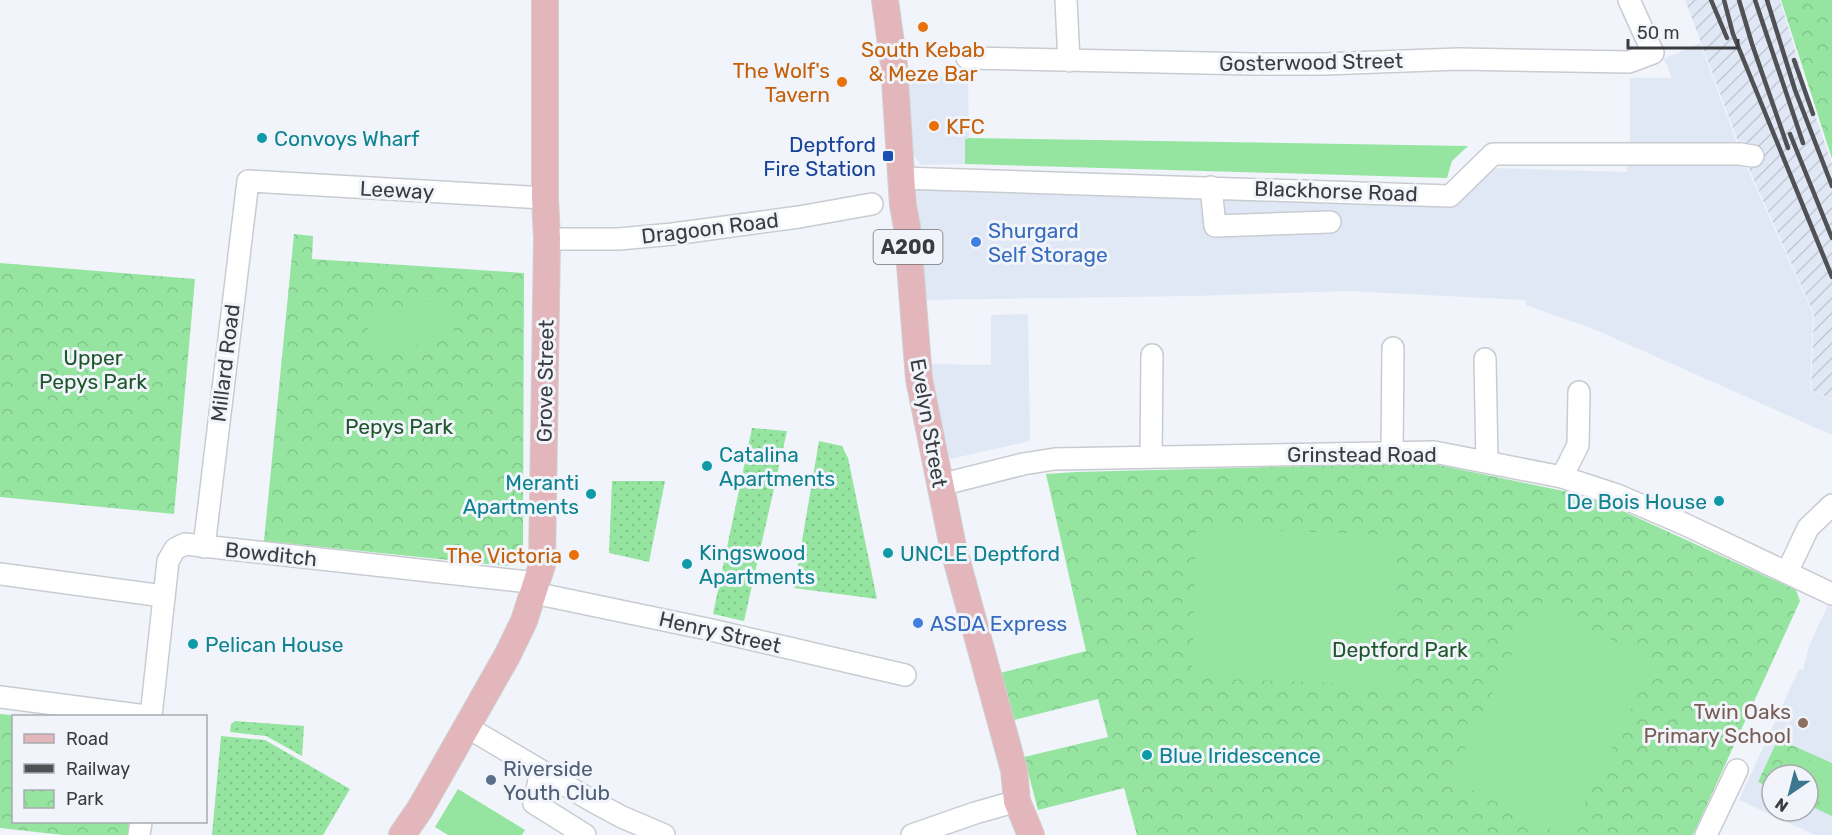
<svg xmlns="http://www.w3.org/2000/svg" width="1832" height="835" font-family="Rubik,sans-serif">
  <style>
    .built { fill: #e0e8f5; fill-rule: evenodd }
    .industrial { fill: url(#industrial-furrows) }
    .grass { fill: url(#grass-dots) }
    .park { fill: url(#park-crowns) }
    .garden { fill: #95e5a1 }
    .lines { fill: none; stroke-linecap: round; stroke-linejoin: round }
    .minor-casing { stroke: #c8ccd1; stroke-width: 24 }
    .major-casing { stroke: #d0d0d1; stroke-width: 28 }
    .minor { stroke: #fff; stroke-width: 21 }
    .major { stroke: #e2b6bb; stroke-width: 26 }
    .rail { stroke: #505154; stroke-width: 4.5 }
    .food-dot { fill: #e8710a; stroke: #f1f4fa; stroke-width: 2 }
    .culture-dot { fill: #0f9aa8; stroke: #f1f4fa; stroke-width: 2 }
    .transit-dot { fill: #1a4fb4; stroke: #f1f4fa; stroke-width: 2 }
    .shop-dot { fill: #3f7fe0; stroke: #f1f4fa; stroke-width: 2 }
    .education-dot { fill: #8d6e63; stroke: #f1f4fa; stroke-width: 2 }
    .service-dot { fill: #5c6f8a; stroke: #f1f4fa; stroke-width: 2 }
    .labels { text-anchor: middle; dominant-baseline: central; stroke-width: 6; stroke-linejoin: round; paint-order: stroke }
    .shield { fill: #f1f4fa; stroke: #727377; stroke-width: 1.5 }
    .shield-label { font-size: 20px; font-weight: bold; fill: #3b3c3f }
    .food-label { font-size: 21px; fill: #c56008; stroke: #f1f4fa; text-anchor: end }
    .street-label { font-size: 21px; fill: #3b3c3f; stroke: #f1f4fa }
    .culture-label { font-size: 21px; fill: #0d838f; stroke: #f1f4fa; text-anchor: start }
    .transit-label { font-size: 21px; fill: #164399; stroke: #f1f4fa; text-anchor: end }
    .shop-label { font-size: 21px; fill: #366cbe; stroke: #f1f4fa; text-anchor: start }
    .park-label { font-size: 21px; fill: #1d562a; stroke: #f1f4fa }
    .education-label { font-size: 21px; fill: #785e54; stroke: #f1f4fa; text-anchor: end }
    .service-label { font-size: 21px; fill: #4e5e75; stroke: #f1f4fa; text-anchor: start }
  </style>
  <defs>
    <pattern id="industrial-furrows" width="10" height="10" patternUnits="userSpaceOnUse" patternTransform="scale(1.5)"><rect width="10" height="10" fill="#e0e8f5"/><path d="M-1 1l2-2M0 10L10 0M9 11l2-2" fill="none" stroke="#c1c8d3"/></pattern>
    <pattern id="grass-dots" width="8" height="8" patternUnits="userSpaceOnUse" patternTransform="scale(1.5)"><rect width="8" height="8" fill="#95e5a1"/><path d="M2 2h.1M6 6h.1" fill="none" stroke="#81c58c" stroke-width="1.8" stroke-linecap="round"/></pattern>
    <pattern id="park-crowns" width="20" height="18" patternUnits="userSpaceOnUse" patternTransform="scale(1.5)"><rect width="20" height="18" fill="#95e5a1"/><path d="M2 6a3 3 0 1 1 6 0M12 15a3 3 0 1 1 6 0" fill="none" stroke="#81c58c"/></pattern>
  </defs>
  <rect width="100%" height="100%" fill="#f1f4fa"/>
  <path class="built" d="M 1700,43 L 1743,159 L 1813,314 L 1810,390 L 1832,400 L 1832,435 L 1596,330 L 1526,305 L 1525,300 L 1348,291 L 1194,296 L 922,300 L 917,190 L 1016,190 L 1186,199 L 1460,204 L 1461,196 L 1489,168 L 1627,172 L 1630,141 L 1630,78 L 1672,78 L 1664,59 Z
    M 968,76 L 969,138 L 965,139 L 965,164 L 921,165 L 913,154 L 907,77 Z
    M 1028,314 L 1030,441 L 950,459 L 929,364 L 991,365 L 991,315 Z
    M 1828,605 L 1832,607 L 1832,835 L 1815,835 L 1739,800 L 1799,669 L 1803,670 L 1809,646 ZM 1772,775 L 1808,775 L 1808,811 L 1772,811 Z"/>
  <path class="industrial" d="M 1685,0 L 1780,0 L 1810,100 L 1832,164 L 1832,399 L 1811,390 L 1814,314 L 1745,160 Z"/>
  <path class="grass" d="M 752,428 L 787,431 L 744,621 L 713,614 Z
    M 819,441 L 842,446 L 848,458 L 877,599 L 794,588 Z
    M 612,481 L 665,481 L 649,562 L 609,553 Z
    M 235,721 L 304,726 L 302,756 L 266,736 L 230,732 L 231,724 Z
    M 221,736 L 265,740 L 350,789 L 323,835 L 212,835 Z"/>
  <path class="park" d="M 1781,0 L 1832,0 L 1832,159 Z
    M 294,234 L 313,236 L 312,259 L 524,273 L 523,548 L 507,566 L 264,541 Z
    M 0,263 L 195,279 L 174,514 L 0,497 Z
    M 1429,463 L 1592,497 L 1796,590 L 1800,601 L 1693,835 L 1137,835 L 1124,788 L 1038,810 L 1024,757 L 1108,737 L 1098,699 L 1014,720 L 1000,673 L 1086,651 L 1046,474 L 1076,472 Z
    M 0,714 L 23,716 L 14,716 L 14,822 L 130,822 L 129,835 L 63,835 L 0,828 Z
    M 1778,739 L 1832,763 L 1832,816 L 1808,805 L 1808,775 L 1772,775 L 1772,788 L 1758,782 Z"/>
  <path class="garden" d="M 969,138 L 1468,146 L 1452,161 L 1447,178 L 965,164 L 965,139 Z
    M 445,297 L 455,337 L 374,355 L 365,316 Z
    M 1196,528 L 1397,535 L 1393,685 L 1192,678 Z
    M 1537,603 L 1655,661 L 1569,835 L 1562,835 L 1450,779 Z
    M 1788,751 L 1832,771 L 1832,808 L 1808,797 L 1808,775 L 1777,775 Z
    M 458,789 L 525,830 L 522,835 L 448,835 L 435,827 Z"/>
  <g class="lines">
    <defs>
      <path id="minor" d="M 1066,0 L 1069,61
        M 967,58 L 1254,64 L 1324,64 L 1458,59 L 1629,62 L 1653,53 L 1629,0
        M 901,178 L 1450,196 L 1493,154 L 1740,154 L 1753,156
        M 1211,187 L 1215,226 L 1330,222
        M 547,239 L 619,239 L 673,234 L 799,217 L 872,204
        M 1485,359 L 1487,461
        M 1392,452 L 1393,348
        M 1151,457 L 1152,355
        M 1562,477 L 1578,445 L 1579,392
        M 940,485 L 1023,464 L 1055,459 L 1434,452 L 1562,477 L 1617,495 L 1682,523 L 1832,594
        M 204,547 L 248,181 L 545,198
        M 1791,564 L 1808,528 L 1832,505
        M 0,574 L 163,596
        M 534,593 L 707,629 L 905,675
        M 0,697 L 146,716
        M 151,716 L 168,561 L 175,549 L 185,544 L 537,583
        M 467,727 L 594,802 L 622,817 L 664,835
        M 541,771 L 534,803 L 585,835
        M 139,835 L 141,822
        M 912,835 L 975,813 L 1017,801
        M 1706,835 L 1737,770"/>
      <path id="major" d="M 885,0 L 894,66 L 903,205 L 907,227 L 919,379 L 953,547 L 1014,770 L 1017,801 L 1031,835
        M 402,835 L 420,809 L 507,656 L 524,621 L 542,565 L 547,239 L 545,198 L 545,0"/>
    </defs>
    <use href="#minor" class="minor-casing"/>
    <use href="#major" class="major-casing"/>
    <use href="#minor" class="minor"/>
    <use href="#major" class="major"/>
    <path class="rail" d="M 1711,0 L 1727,38
      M 1724,0 L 1733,34 L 1832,277
      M 1739,0 L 1752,44 L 1788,148
      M 1755,0 L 1803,143
      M 1767,0 L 1795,90 L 1832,186
      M 1794,60 L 1813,114
      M 1790,134 L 1832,238"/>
  </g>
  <g class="food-dot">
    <circle cx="923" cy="27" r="6"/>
    <circle cx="842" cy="82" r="6"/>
    <circle cx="934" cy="126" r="6"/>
    <circle cx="574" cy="555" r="6"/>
  </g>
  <g class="culture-dot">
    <circle cx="262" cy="138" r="6"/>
    <circle cx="707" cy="466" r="6"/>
    <circle cx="591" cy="494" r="6"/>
    <circle cx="1719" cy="501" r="6"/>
    <circle cx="888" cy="553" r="6"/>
    <circle cx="687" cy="564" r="6"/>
    <circle cx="193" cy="644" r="6"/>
    <circle cx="1147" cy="755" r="6"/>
  </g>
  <rect class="transit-dot" x="882" y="150" width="12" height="12" rx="3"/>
  <g class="shop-dot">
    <circle cx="976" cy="242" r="6"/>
    <circle cx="918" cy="623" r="6"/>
  </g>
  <circle class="education-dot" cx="1803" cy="723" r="6"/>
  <circle class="service-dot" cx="491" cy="780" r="6"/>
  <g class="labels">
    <rect class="shield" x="873.5" y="230" width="69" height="34" rx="4.5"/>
    <g class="shield-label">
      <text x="908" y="247">A200</text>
    </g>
    <g class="food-label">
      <text x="923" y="49" text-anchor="middle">South Kebab<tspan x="923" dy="24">&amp; Meze Bar</tspan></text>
      <text x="830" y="70">The Wolf's<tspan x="830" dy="24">Tavern</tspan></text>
      <text x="946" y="126" text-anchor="start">KFC</text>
      <text x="562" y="555">The Victoria</text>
    </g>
    <g class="street-label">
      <text transform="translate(1311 62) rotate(-1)">Gosterwood Street</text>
      <text transform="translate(397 190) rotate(3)">Leeway</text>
      <text transform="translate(1336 191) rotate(2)">Blackhorse Road</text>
      <text transform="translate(710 228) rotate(-7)">Dragoon Road</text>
      <text transform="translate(225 363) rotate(-83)">Millard Road</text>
      <text transform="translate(545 381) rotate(-89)">Grove Street</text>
      <text transform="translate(929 423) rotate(80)">Evelyn Street</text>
      <text x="1362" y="454">Grinstead Road</text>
      <text transform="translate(271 554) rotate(6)">Bowditch</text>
      <text transform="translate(720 632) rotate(13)">Henry Street</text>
    </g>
    <g class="culture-label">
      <text x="274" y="138">Convoys Wharf</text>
      <text x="719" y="454">Catalina<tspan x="719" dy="24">Apartments</tspan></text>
      <text x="579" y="482" text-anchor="end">Meranti<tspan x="579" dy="24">Apartments</tspan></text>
      <text x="1707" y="501" text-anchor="end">De Bois House</text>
      <text x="699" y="552">Kingswood<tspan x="699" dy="24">Apartments</tspan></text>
      <text x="900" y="553">UNCLE Deptford</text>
      <text x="205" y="644">Pelican House</text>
      <text x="1159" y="755">Blue Iridescence</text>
    </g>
    <g class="transit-label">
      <text x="876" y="144">Deptford<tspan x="876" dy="24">Fire Station</tspan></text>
    </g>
    <g class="shop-label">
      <text x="988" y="230">Shurgard<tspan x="988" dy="24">Self Storage</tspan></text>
      <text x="930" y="623">ASDA Express</text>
    </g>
    <g class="park-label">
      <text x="93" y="357">Upper<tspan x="93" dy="24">Pepys Park</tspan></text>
      <text x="399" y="426">Pepys Park</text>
      <text x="1400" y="649">Deptford Park</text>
    </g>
    <g class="education-label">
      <text x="1791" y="711">Twin Oaks<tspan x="1791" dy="24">Primary School</tspan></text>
    </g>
    <g class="service-label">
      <text x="503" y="768">Riverside<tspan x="503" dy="24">Youth Club</tspan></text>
    </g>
  </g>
  <rect x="12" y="715" width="195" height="108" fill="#f1f4fa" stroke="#a8aaaf" stroke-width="1.5"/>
  <rect x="24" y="734" width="30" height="9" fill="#e2b6bb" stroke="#a8aaaf" stroke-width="1.5"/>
  <text x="66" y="745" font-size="18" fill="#3b3c3f">Road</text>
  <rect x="24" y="764" width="30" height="9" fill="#505154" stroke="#a8aaaf" stroke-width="1.5"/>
  <text x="66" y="775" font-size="18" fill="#3b3c3f">Railway</text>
  <rect x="24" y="790" width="30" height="18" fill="url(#park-crowns)" stroke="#a8aaaf" stroke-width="1.5"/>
  <text x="66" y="805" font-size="18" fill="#3b3c3f">Park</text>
  <g transform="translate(1790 793) rotate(215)"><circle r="28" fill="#f1f4fa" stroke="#a8aaaf" stroke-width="1.5"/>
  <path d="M0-4.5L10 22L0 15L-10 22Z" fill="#3c778f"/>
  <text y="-9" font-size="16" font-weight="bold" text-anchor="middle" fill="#3b3c3f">N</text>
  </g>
  <path d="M1628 39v9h110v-9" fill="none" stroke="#3b3c3f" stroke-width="3"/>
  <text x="1637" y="39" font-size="18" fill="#3b3c3f" stroke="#f1f4fa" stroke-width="4.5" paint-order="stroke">50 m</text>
</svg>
